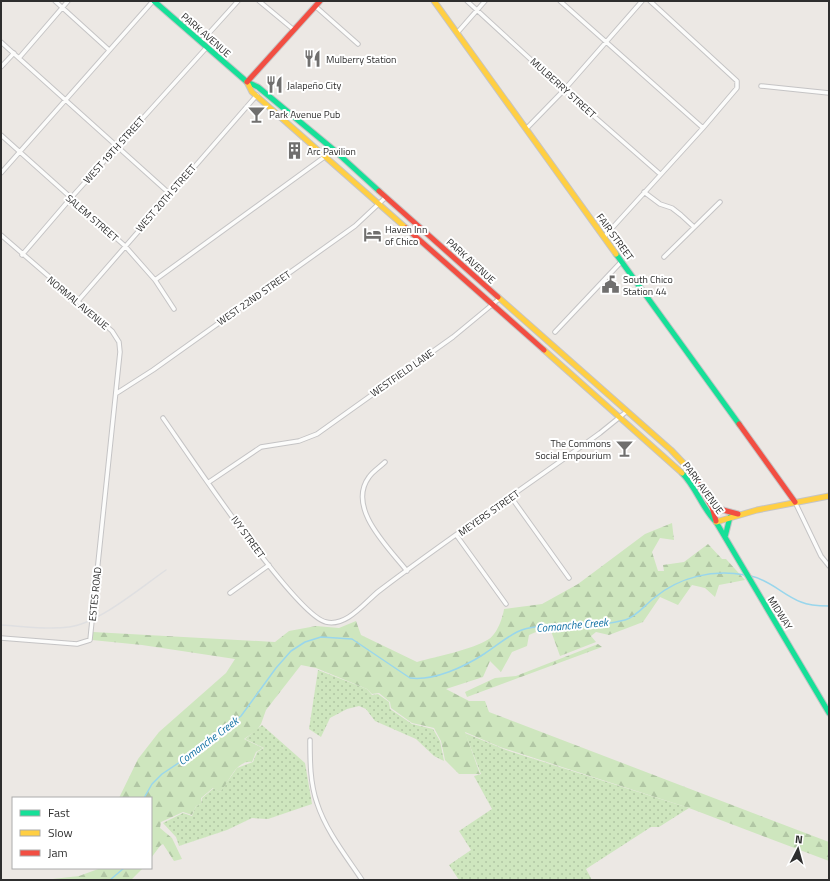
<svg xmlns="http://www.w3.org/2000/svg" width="830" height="881" font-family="'Titillium Web',sans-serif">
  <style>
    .grass { fill: url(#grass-dots) }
    .forest { fill: url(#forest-firs) }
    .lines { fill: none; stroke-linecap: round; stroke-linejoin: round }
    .stream { stroke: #99d6ec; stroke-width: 1.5 }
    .street-casing { stroke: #c5c4c5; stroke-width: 5.5 }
    .fast-casing { stroke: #c5c4c5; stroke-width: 7 }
    .slow-casing { stroke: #c5c4c5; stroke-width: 7 }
    .jam-casing { stroke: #c5c4c5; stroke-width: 7 }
    .street { stroke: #fcfcfb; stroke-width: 3.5 }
    .fast { stroke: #16e098; stroke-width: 5 }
    .slow { stroke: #ffcf43; stroke-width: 5 }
    .jam { stroke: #f24e42; stroke-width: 5 }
    .rail { stroke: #dfdfe1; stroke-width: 1.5 }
    .labels { text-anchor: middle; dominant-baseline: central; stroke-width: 4; stroke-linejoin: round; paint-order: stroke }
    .street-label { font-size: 10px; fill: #2e2e2e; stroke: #fff }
    .poi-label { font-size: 10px; fill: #2e2e2e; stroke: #fff; text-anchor: start }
    .water-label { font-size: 11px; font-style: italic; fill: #0d6fa3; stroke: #fff }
  </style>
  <defs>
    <pattern id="grass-dots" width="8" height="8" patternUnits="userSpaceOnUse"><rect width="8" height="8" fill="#cee6be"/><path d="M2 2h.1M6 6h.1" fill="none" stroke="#b1c6a4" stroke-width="1.8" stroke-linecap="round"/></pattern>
    <pattern id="forest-firs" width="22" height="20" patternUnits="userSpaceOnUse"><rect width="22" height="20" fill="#cee6be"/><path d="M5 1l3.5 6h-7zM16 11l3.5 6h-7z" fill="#b1c6a4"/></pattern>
  </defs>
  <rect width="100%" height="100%" fill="#ece8e4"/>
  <path class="grass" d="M 318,670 L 367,689 L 372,695 L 378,694 L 389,702 L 390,709 L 412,724 L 433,729 L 440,741 L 444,761 L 434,756 L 416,739 L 375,721 L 366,709 L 359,706 L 347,709 L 330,718 L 321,737 L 309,729 Z
    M 262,725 L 305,763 L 312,804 L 268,819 L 252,818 L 227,830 L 179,846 L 176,837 L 163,823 L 183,813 L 192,816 L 196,806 L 201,804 L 202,798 L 214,788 L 220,792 L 237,768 L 253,762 L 257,752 L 264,748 L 245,739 Z
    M 465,733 L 506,750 L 689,808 L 659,827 L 651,827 L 586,869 L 592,880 L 459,880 L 449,865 L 471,850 L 459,831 L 492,809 L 474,776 L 481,774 Z"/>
  <path class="forest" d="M 672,523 L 674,540 L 660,538 L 652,552 L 658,571 L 664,571 L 663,565 L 684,562 L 708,544 L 722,559 L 726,559 L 745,580 L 719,585 L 715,597 L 705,588 L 692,585 L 678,605 L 660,597 L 643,622 L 609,635 L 596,632 L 591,636 L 596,642 L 560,656 L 551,631 L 536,632 L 529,635 L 527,646 L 512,652 L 501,672 L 490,661 L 483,677 L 446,689 L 469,701 L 485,701 L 489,712 L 829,842 L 829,861 L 689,808 L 500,747 L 465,732 L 480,774 L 459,774 L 445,760 L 441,741 L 434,728 L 412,723 L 391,708 L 390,702 L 379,693 L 372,694 L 367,689 L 316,668 L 301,665 L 266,710 L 261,724 L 257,730 L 244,739 L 263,748 L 256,752 L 252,762 C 235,760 230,782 220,792 L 213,788 L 201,798 L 201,804 L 196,806 L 192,815 L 183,812 L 161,822 L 160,828 L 172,838 L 182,859 L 174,861 L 163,844 L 160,846 L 151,858 L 151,798 L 119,798 L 138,759 L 159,732 L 226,673 L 235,659 L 142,645 L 92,640 L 93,632 L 275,642 L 289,631 L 316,626 L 339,628 L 356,621 L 361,635 L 417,662 C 438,656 471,650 489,639 C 497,634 503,617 504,609 L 542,604 L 578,584 L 645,534 Z
    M 598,644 L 602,647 L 467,697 L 465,692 L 495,678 L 516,676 Z
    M 101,868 L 143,868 L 131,880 L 44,880 L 79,876 Z"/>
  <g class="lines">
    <path class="stream" d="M 751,576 C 770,580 783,595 801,602 C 810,606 820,606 829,606
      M 144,798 L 152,784 L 162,774 L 201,748 L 241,716 L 276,668 L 291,651 L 305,642 L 321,637 L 352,639 L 410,678 C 434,681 464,667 484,654 C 495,647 505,638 517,632 C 534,624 552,627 571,627 C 588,626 609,624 625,620 C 636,617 645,605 654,598 C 679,577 713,569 745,575
      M 110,880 L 124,868"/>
    <defs>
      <path id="street" d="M 55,1 L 109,50
        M 259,1 L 294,30
        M 467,1 L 564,90 L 660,174
        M 560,1 L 703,128
        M 315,6 L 358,44
        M 457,33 L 485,1
        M 1,42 L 170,194
        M 201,42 L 238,1
        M 19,58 L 68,1
        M 1,67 L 14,53
        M 761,86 L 829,93
        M 527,128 L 564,90 L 642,1
        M 1,135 L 125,246 L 155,280 L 174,309
        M 1,173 L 153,1
        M 644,192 L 660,204 L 672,208 L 681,215 L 694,227
        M 1,235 L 112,331 L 119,342 L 120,352 L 90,640 L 77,644 L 1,638
        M 604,237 L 703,128 L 737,88 L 737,81 L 650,1
        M 22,255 L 70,199 L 207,47
        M 664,257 L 720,202
        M 155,280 L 334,150
        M 77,302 L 257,95
        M 555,332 L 622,261
        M 117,393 L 153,370 L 355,226 L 386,197
        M 163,418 C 187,452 295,615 326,622 C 347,627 365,602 379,591 C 451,536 527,486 600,433 L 626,412
        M 385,462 C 380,467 373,471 369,477 C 346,508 389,548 407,571
        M 209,482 L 261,447 L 299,441 L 317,434 L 453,337 L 499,299
        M 511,497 L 569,578
        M 795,502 L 821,556 L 829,566
        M 457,536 L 506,604
        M 230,593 L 269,565
        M 310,740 C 310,761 310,783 317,803 C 326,831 346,856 362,880"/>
      <path id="fast" d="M 154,1 L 247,82 L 258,87 L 334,150 L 379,191
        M 616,254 L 739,424
        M 682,473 C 696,487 702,508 716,522 L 829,713
        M 725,537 L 730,517"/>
      <path id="slow" d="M 434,1 L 616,254
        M 247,82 L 252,92 L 406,228
        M 498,297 L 671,450 L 690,470
        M 544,350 L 682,473
        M 716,522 L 757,510 L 829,496"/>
      <path id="jam" d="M 247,82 L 320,1
        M 379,191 L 498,297
        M 406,228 L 544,350
        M 739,424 L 795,502
        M 690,470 L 712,507 L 716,521
        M 712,507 L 738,514"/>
    </defs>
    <use href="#street" class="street-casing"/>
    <use href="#fast" class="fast-casing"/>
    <use href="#slow" class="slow-casing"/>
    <use href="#jam" class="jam-casing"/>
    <use href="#street" class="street"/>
    <use href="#fast" class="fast"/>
    <use href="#slow" class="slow"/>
    <use href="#jam" class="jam"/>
    <path class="rail" d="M 1,625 C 23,626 46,630 69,627 C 99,623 140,588 166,570"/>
  </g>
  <defs>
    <symbol id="restaurant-bare" viewBox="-9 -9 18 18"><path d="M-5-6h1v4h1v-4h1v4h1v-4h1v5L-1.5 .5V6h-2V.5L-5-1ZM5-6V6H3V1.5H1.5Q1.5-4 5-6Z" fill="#706f6e" stroke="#fff" stroke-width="2.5" paint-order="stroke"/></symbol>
    <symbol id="bar-bare" viewBox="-9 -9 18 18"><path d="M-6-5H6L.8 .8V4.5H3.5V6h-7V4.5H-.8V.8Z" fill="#706f6e" stroke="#fff" stroke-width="2.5" paint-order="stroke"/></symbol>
    <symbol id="building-bare" viewBox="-9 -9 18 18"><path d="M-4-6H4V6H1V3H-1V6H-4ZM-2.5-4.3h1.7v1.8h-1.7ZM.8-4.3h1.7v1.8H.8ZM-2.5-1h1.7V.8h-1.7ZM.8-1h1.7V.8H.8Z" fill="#706f6e" stroke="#fff" stroke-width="2.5" paint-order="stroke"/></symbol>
    <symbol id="hotel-bare" viewBox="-9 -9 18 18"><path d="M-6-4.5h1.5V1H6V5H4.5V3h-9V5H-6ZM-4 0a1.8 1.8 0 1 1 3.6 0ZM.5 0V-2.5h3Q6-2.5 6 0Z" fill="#706f6e" stroke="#fff" stroke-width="2.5" paint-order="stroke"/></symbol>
    <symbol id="civic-bare" viewBox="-9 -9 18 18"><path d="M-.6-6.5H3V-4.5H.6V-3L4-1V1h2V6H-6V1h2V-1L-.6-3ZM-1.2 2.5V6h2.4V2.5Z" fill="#706f6e" stroke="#fff" stroke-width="2.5" paint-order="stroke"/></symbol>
  </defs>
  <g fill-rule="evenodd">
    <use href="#restaurant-bare" x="300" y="46" width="25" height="25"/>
    <use href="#restaurant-bare" x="262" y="72" width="25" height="25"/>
    <use href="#bar-bare" x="244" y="102" width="25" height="25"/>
    <use href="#building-bare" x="282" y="138" width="25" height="25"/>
    <use href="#hotel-bare" x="360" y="222" width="25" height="25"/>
    <use href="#civic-bare" x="598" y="272" width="25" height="25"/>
    <use href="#bar-bare" x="612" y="436" width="25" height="25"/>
  </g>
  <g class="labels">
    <g class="street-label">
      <text transform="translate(206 35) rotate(41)">PARK AVENUE</text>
      <text transform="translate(563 88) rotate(42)">MULBERRY STREET</text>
      <text transform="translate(114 150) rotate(-48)">WEST 19TH STREET</text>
      <text transform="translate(166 198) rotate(-49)">WEST 20TH STREET</text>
      <text transform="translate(92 218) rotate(41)">SALEM STREET</text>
      <text transform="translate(615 237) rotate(54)">FAIR STREET</text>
      <text transform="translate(471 261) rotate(42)">PARK AVENUE</text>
      <text transform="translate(254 298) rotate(-35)">WEST 22ND STREET</text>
      <text transform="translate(78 303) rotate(40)">NORMAL AVENUE</text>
      <text transform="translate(402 373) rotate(-35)">WESTFIELD LANE</text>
      <text transform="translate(703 488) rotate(54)">PARK AVENUE</text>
      <text transform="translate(489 513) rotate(-35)">MEYERS STREET</text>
      <text transform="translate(248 537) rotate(54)">IVY STREET</text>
      <text transform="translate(95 594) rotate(-84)">ESTES ROAD</text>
      <text transform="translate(780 613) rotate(58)">MIDWAY</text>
    </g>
    <g class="poi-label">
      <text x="326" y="59">Mulberry Station</text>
      <text x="287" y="85">Jalapeño City</text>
      <text x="269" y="114">Park Avenue Pub</text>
      <text x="307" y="151">Arc Pavilion</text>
      <text x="385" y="229">Haven Inn<tspan x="385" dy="12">of Chico</tspan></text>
      <text x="623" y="279">South Chico<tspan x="623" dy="12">Station 44</tspan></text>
      <text x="611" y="443" text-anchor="end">The Commons<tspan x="611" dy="12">Social Empourium</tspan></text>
    </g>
    <g class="water-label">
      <text transform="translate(572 625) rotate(-5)">Comanche Creek</text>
      <text transform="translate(208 741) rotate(-37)">Comanche Creek</text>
    </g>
  </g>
  <rect width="830" height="881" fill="none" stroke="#2e2e2e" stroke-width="4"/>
  <rect x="12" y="797" width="140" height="72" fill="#ffffff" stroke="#ababab"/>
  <rect x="20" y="810" width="20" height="6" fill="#16e098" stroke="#ababab"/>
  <text x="48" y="817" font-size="12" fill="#2e2e2e">Fast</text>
  <rect x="20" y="830" width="20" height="6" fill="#ffcf43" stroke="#ababab"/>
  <text x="48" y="837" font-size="12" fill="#2e2e2e">Slow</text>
  <rect x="20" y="850" width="20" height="6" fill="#f24e42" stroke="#ababab"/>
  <text x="48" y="857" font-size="12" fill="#2e2e2e">Jam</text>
  <g transform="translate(798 849) rotate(6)" stroke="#ffffff" stroke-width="3" paint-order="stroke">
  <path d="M0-3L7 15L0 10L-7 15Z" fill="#2e2e2e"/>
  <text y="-6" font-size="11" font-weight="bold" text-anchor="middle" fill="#2e2e2e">N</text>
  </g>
</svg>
